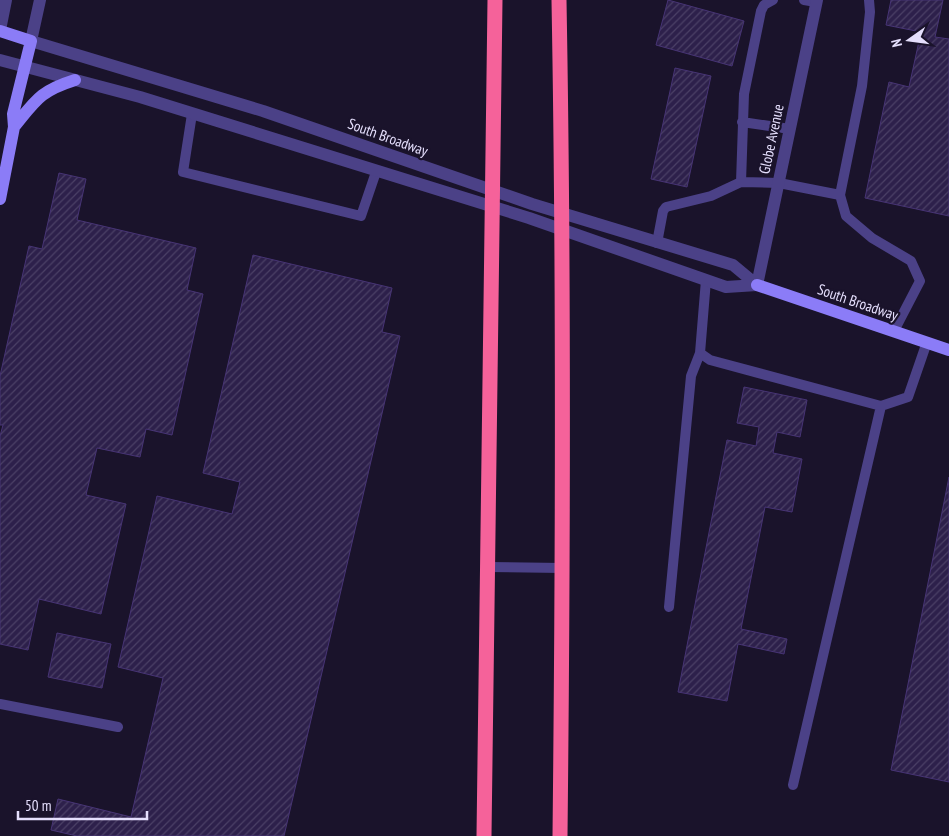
<svg xmlns="http://www.w3.org/2000/svg" width="949" height="836" font-family="'PT Sans Narrow',sans-serif">
  <style>
    .building { fill: url(#building-hatch); stroke: #473475 }
    .lines { fill: none; stroke-linecap: round; stroke-linejoin: round }
    .lane { stroke: #4b4187; stroke-width: 10 }
    .street { stroke: #4b4187; stroke-width: 12 }
    .secondary { stroke: #8b7cf7; stroke-width: 12 }
    .highway { stroke: #f5629a; stroke-width: 15 }
    .labels { text-anchor: middle; dominant-baseline: central; stroke-width: 4.5; stroke-linejoin: round; paint-order: stroke }
    .street-label { font-size: 15px; fill: #e5dffd; stroke: #1a132b }
  </style>
  <defs>
    <pattern id="building-hatch" width="6" height="6" patternUnits="userSpaceOnUse" patternTransform="scale(1.25)"><rect width="6" height="6" fill="#2d204b"/><path d="M-1 1l2-2M0 6l6-6M5 7l2-2" fill="none" stroke="#4b4066"/></pattern>
  </defs>
  <rect width="100%" height="100%" fill="#1a132b"/>
  <path class="building" d="M 668,0 L 744,21 L 732,66 L 656,45 Z
    M 891,0 L 943,0 L 935,37 L 949,39 L 949,216 L 865,198 L 889,82 L 909,87 L 921,32 L 886,25 Z
    M 675,68 L 711,76 L 687,187 L 651,179 Z
    M 59,173 L 86,179 L 77,220 L 196,248 L 187,290 L 203,294 L 172,435 L 146,429 L 140,457 L 97,448 L 86,495 L 126,504 L 101,614 L 39,599 L 28,650 L 0,644 L 0,436 L 3,425 L 0,425 L 0,376 L 29,246 L 42,249 Z
    M 253,255 L 392,288 L 382,332 L 400,336 L 284,836 L 77,836 L 51,830 L 58,799 L 131,817 L 163,678 L 118,667 L 157,496 L 232,514 L 240,482 L 203,473 Z
    M 744,387 L 807,400 L 800,437 L 777,432 L 773,453 L 802,459 L 792,512 L 765,507 L 741,629 L 787,639 L 784,654 L 738,644 L 727,701 L 678,692 L 727,440 L 756,446 L 759,427 L 737,423 Z
    M 949,477 L 949,782 L 891,770 Z
    M 57,633 L 111,644 L 102,688 L 48,677 Z"/>
  <g class="lines">
    <path class="lane" d="M 804,0 L 816,2
      M 869,0 L 870,12 L 862,86 L 840,195 L 846,216 L 872,238 L 911,261 L 920,281 L 894,331
      M 192,114 L 183,172 L 361,216 L 376,172
      M 742,122 L 790,129
      M 741,182 L 744,94 L 761,11 L 764,5 L 773,0
      M 657,243 L 663,211 L 666,207 L 711,196 L 741,182 L 779,183 L 840,195
      M 706,280 L 700,353 L 710,360 L 881,406 L 908,397 L 927,342
      M 488,567 L 563,568
      M 669,607 L 691,376 L 700,353
      M 0,704 L 118,727
      M 793,785 L 881,406"/>
    <path class="street" d="M 40,0 L 31,41 L 263,111 L 532,204 L 733,265 L 757,285
      M 0,30 L 6,0
      M 0,60 L 140,97 L 529,218 L 726,287 L 757,285
      M 757,285 L 817,0"/>
    <path class="secondary" d="M 0,31 L 31,41 L 13,114 L 14,127 L 0,199
      M 14,127 C 36,100 40,91 75,80
      M 757,285 L 949,350"/>
    <path class="highway" d="M 559,0 C 564,279 563,557 560,836
      M 484,836 L 495,0"/>
  </g>
  <g class="labels">
    <g class="street-label">
      <text transform="translate(388 137) rotate(20)">South Broadway</text>
      <text transform="translate(771 139) rotate(-78)">Globe Avenue</text>
      <text transform="translate(858 302) rotate(19)">South Broadway</text>
    </g>
  </g>
  <g transform="translate(909 40) rotate(256)" stroke="#1a132b" stroke-width="4" paint-order="stroke">
  <path d="M0-4L9 19L0 12L-9 19Z" fill="#e5dffd"/>
  <text y="-8" font-size="14" font-weight="bold" text-anchor="middle" fill="#e5dffd">N</text>
  </g>
  <path d="M18 811v8h129v-8" fill="none" stroke="#e5dffd" stroke-width="2.5"/>
  <text x="25" y="811" font-size="15" fill="#e5dffd" stroke="#1a132b" stroke-width="4" paint-order="stroke">50 m</text>
</svg>
